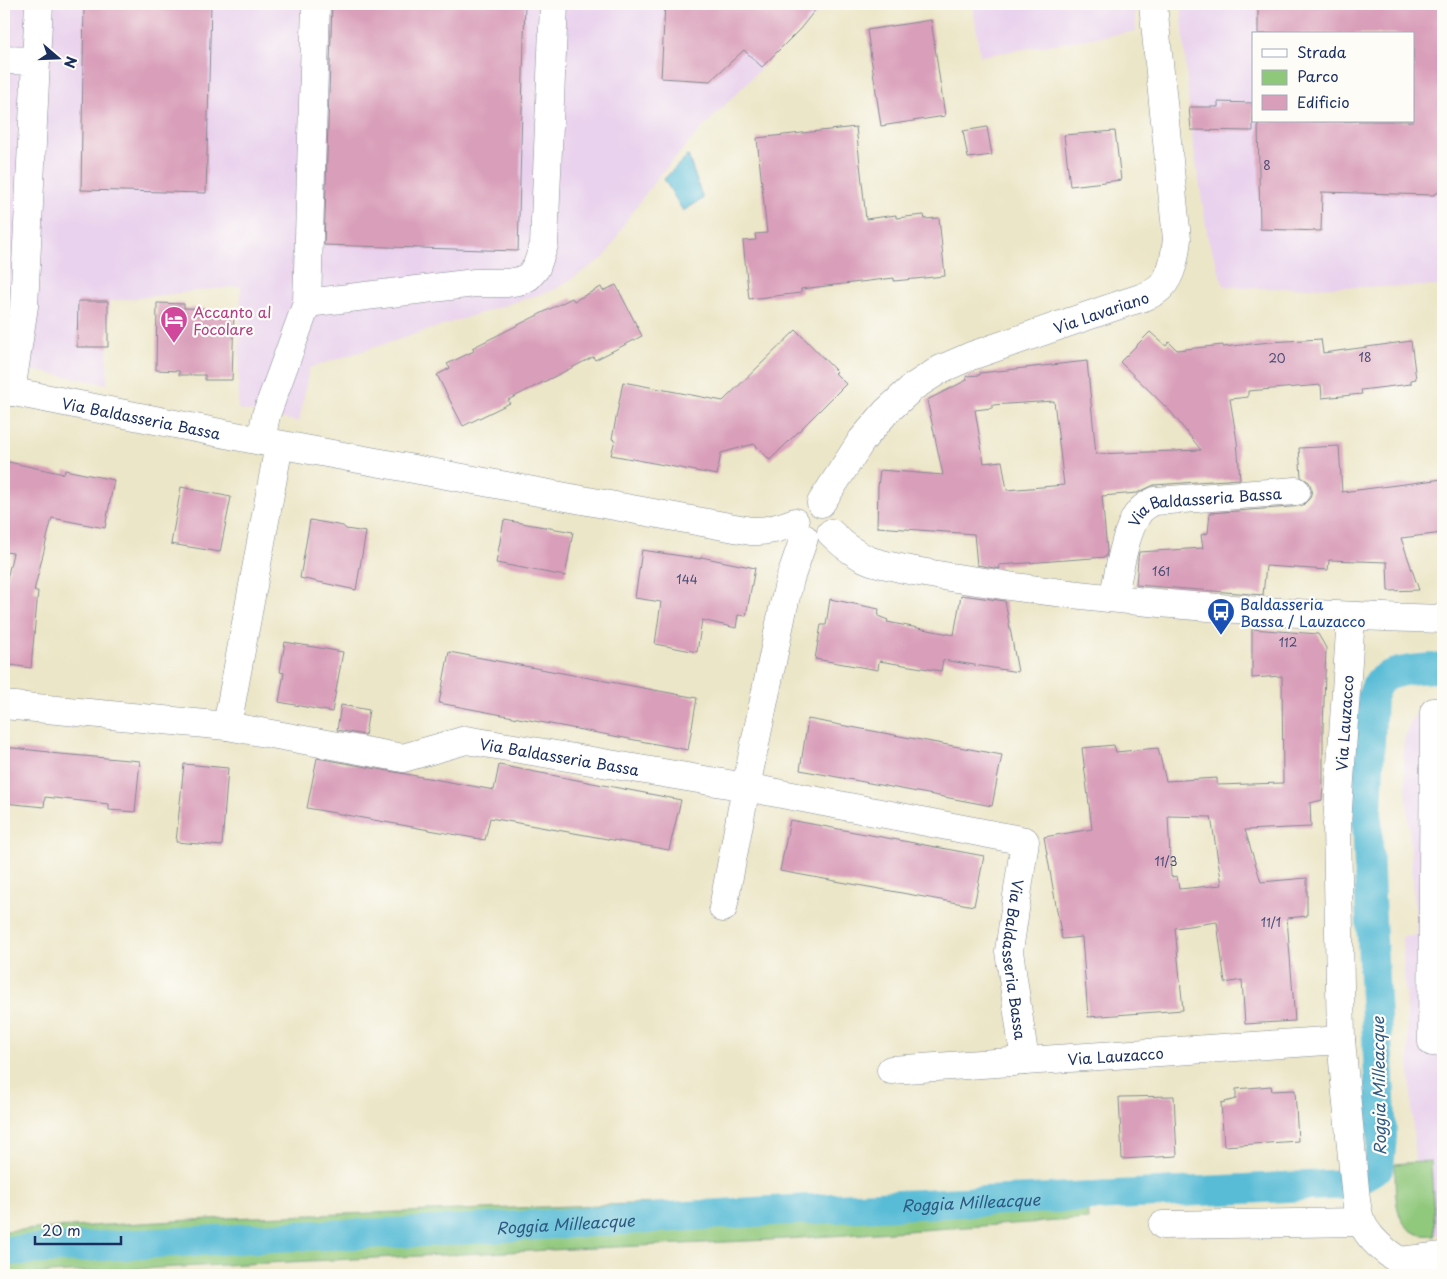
<svg xmlns="http://www.w3.org/2000/svg" width="1447" height="1279" font-family="'Playpen Sans',sans-serif">
  <style>
    .built { fill: #e9d2ed; fill-rule: evenodd }
    .green { fill: #90c87b; stroke: #567c6c }
    .water { fill: #58bcd6; stroke: #3a769a }
    .lines { fill: none; stroke-linecap: round; stroke-linejoin: round }
    .canal { stroke: #58bcd6; stroke-width: 30 }
    .building { fill: #d99eb9; fill-rule: evenodd }
    .minor-casing { stroke: #848a93; stroke-width: 29 }
    .minor { stroke: #fff; stroke-width: 28 }
    .labels { text-anchor: middle; dominant-baseline: central; stroke-width: 4.5; stroke-linejoin: round; paint-order: stroke }
    .number-label { font-size: 12px; fill: #4a4b75 }
    .street-label { font-size: 15px; fill: #1b2f5e; stroke: #fdfcf7 }
    .hotel-label { font-size: 15px; fill: #b23c85; stroke: #fdfcf7; text-anchor: start }
    .transit-label { font-size: 15px; fill: #164399; stroke: #fdfcf7; text-anchor: start }
    .water-label { font-size: 16px; font-style: italic; fill: #2d5982; stroke: #fdfcf7 }
  </style>
  <rect width="100%" height="100%" fill="#fdfcf7"/>
  <filter id="ink" filterUnits="userSpaceOnUse"><feTurbulence type="fractalNoise" baseFrequency=".02" numOctaves="2"/><feDisplacementMap in="SourceGraphic" scale="10" xChannelSelector="R" yChannelSelector="G"/><feConvolveMatrix kernelMatrix="1 2 1 2 8 2 1 2 1" color-interpolation-filters="sRGB"/></filter>
  <filter id="wash" filterUnits="userSpaceOnUse"><feTurbulence type="fractalNoise" baseFrequency=".0096" numOctaves="4" result="noise"/><feDisplacementMap in="SourceGraphic" scale="20" xChannelSelector="R" yChannelSelector="G"/><feGaussianBlur stdDeviation="1.12" result="paint"/><feColorMatrix in="noise" values="0 0 0 0 0 0 0 0 0 0 0 0 0 0 0 0 0 1.4 0 .05"/><feComposite in="paint" operator="in"/></filter>
  <g filter="url(#wash)">
    <rect width="100%" height="100%" fill="#ece6c8"/>
    <path class="built" d="M 4,4 L 828,4 L 800,29 L 762,67 L 694,137 L 658,177 L 627,219 L 605,257 L 556,289 L 309,368 L 299,422 L 238,409 L 241,286 L 109,301 L 107,384 L 4,365 Z
      M 973,4 L 1134,4 L 1136,31 L 980,56 Z
      M 1181,4 L 1443,4 L 1443,286 L 1257,288 L 1224,286 L 1208,239 L 1191,130 ZM 1253,34 L 1413,34 L 1413,121 L 1253,121 Z
      M 1443,701 L 1443,1234 L 1435,1235 L 1431,1161 L 1415,1162 L 1402,937 L 1417,935 L 1403,747 L 1405,736 L 1410,722 L 1417,712 L 1426,705 Z"/>
    <path class="green" d="M 1431,1161 L 1435,1235 C 1432,1235 1427,1236 1423,1235 C 1391,1230 1396,1188 1395,1164 Z
      M 1086,1187 L 1088,1219 L 769,1240 L 4,1275 L 4,1231 L 228,1218 L 888,1195 Z"/>
    <path class="water" d="M 688,155 L 703,199 L 683,211 L 664,179 Z"/>
    <g class="lines">
      <path class="canal" id="s1" d="M 4,1251 L 295,1236 L 421,1232 L 771,1211 L 1350,1184 L 1379,1167 L 1382,1137 L 1370,900 L 1367,812 L 1372,696 C 1374,692 1376,686 1379,682 C 1390,669 1426,668 1443,668"/>
    </g>
    <g id="blocks">
      <path class="building" d="M 84,4 L 211,4 L 206,193 L 81,190 Z
        M 332,4 L 525,4 L 518,251 L 324,245 Z
        M 665,4 L 820,4 L 800,29 L 762,67 L 744,50 L 710,81 L 661,78 Z
        M 1258,4 L 1443,4 L 1443,189 L 1434,195 L 1322,192 L 1321,231 L 1260,229 L 1258,121 L 1413,121 L 1413,34 L 1258,34 Z
        M 931,20 L 945,116 L 881,126 L 867,30 Z
        M 1218,102 L 1253,103 L 1253,131 L 1191,130 L 1189,107 L 1218,107 Z
        M 856,127 L 866,219 L 896,215 L 896,218 L 924,215 L 925,219 L 939,218 L 945,276 L 894,281 L 894,278 L 801,289 L 801,293 L 749,299 L 743,241 L 756,240 L 755,234 L 767,233 L 757,138 Z
        M 987,127 L 992,155 L 968,158 L 963,131 Z
        M 1115,131 L 1121,180 L 1070,186 L 1064,135 Z
        M 616,285 L 642,336 L 595,360 L 593,357 L 508,400 L 510,403 L 463,426 L 437,375 L 450,368 L 447,364 L 474,351 L 472,348 L 572,298 L 574,301 L 601,287 L 603,291 Z
        M 78,301 L 108,301 L 108,347 L 77,347 Z
        M 157,303 L 184,304 L 184,308 L 209,309 L 209,313 L 234,313 L 232,380 L 205,380 L 205,375 L 179,375 L 179,371 L 156,370 Z
        M 796,330 L 837,372 L 835,373 L 846,384 L 770,460 L 754,444 L 721,453 L 717,475 L 611,455 L 615,440 L 612,439 L 623,382 L 723,401 Z
        M 1150,332 L 1166,346 L 1169,342 L 1177,350 L 1223,345 L 1223,347 L 1270,342 L 1321,339 L 1323,353 L 1411,341 L 1416,379 L 1411,380 L 1411,384 L 1361,390 L 1362,394 L 1322,398 L 1321,385 L 1248,391 L 1248,397 L 1230,399 L 1237,441 L 1240,479 L 1154,485 L 1137,493 L 1102,496 L 1107,551 L 1106,557 L 999,565 L 1000,569 L 977,565 L 974,534 L 877,527 L 878,487 L 880,470 L 943,475 L 927,400 L 967,380 L 966,376 L 980,375 L 980,373 L 1087,361 L 1096,454 L 1201,450 L 1170,411 L 1120,362 ZM 1054,401 L 1064,485 L 1007,490 L 1002,461 L 984,463 L 975,410 L 992,408 L 992,405 Z
        M 1339,446 L 1342,492 L 1443,479 L 1443,533 L 1401,538 L 1419,590 L 1388,591 L 1387,562 L 1329,560 L 1328,570 L 1266,566 L 1263,595 L 1136,585 L 1138,559 L 1139,552 L 1203,548 L 1201,535 L 1208,533 L 1210,513 L 1303,506 L 1303,505 L 1310,498 L 1312,490 L 1309,482 L 1301,477 L 1299,448 Z
        M 4,461 L 64,474 L 65,470 L 114,480 L 105,528 L 52,518 L 34,591 L 38,591 L 31,668 L 4,664 L 4,592 L 13,553 L 4,552 Z
        M 181,487 L 231,497 L 220,552 L 171,544 Z
        M 310,520 L 343,526 L 346,529 L 366,532 L 356,590 L 300,578 Z
        M 504,520 L 573,532 L 565,576 L 496,563 Z
        M 642,550 L 701,559 L 701,557 L 755,568 L 746,616 L 738,615 L 736,628 L 702,620 L 697,652 L 655,644 L 661,602 L 635,598 Z
        M 961,595 L 1005,601 L 1018,672 L 943,660 L 941,671 L 879,661 L 878,670 L 815,659 L 821,625 L 826,625 L 830,599 L 879,609 L 878,616 L 888,620 L 887,622 L 954,635 Z
        M 1252,629 L 1318,634 L 1326,648 L 1323,728 L 1323,786 L 1322,800 L 1310,803 L 1311,827 L 1245,830 L 1261,882 L 1307,878 L 1307,916 L 1287,918 L 1295,1021 L 1245,1024 L 1242,980 L 1225,983 L 1217,922 L 1175,928 L 1183,1010 L 1088,1017 L 1082,937 L 1062,939 L 1044,837 L 1092,829 L 1082,748 L 1114,745 L 1116,752 L 1158,748 L 1166,781 L 1217,778 L 1217,785 L 1283,783 L 1282,676 L 1252,678 ZM 1168,816 L 1211,817 L 1222,885 L 1179,889 L 1177,876 L 1171,877 Z
        M 285,642 L 343,652 L 332,712 L 279,702 L 284,673 L 280,672 Z
        M 449,652 L 697,698 L 688,750 L 439,703 Z
        M 341,705 L 369,710 L 365,735 L 337,730 Z
        M 808,719 L 1002,755 L 992,806 L 800,770 Z
        M 4,747 L 49,752 L 49,753 L 140,761 L 135,812 L 109,810 L 109,804 L 45,797 L 44,807 L 4,803 Z
        M 317,758 L 494,790 L 499,765 L 681,800 L 669,850 L 490,818 L 485,840 L 307,808 Z
        M 184,764 L 228,768 L 222,846 L 176,842 Z
        M 790,820 L 984,856 L 974,906 L 780,871 Z
        M 1271,1086 L 1272,1091 L 1295,1090 L 1298,1141 L 1224,1146 L 1221,1103 L 1236,1099 L 1236,1089 Z
        M 1174,1096 L 1177,1156 L 1122,1159 L 1119,1097 Z"/>
    </g>
  </g>
  <g filter="url(#ink)">
    <use href="#blocks" fill-opacity="0" stroke="#848a93" stroke-width="1"/>
    <g class="lines">
      <defs>
        <g id="minor">
          <path d="M 4,60 L 36,61 L 24,306 L 11,392"/>
          <path d="M 36,61 L 39,4"/>
          <path d="M 307,303 L 475,283 L 507,283 L 519,281 L 528,277 L 536,268 L 544,245 L 554,4"/>
          <path id="s2" d="M 4,390 L 261,441 L 751,531 C 767,532 780,528 795,522"/>
          <path d="M 261,441 L 266,415 L 307,303 L 316,4"/>
          <path id="s3" d="M 279,445 L 227,726 L 403,758 L 466,740 L 746,787 L 1025,841 L 1009,951 L 1025,1061"/>
          <path id="s4" d="M 821,503 L 862,440 L 886,412 L 913,387 L 941,369 L 971,356 L 1125,303 C 1137,299 1152,296 1161,287 C 1173,274 1175,255 1177,239 L 1153,4"/>
          <path d="M 831,533 C 843,545 855,555 871,561 C 880,564 891,566 900,568 C 936,576 972,580 1009,586 C 1153,606 1298,615 1443,619"/>
          <path id="s5" d="M 1113,598 C 1119,574 1124,535 1137,515 C 1141,508 1148,504 1155,501 L 1296,491"/>
          <path d="M 1351,617 L 1337,824 L 1341,1040 L 1356,1200 C 1357,1207 1358,1213 1360,1219 C 1371,1246 1400,1262 1424,1275"/>
          <path d="M 4,705 L 227,726"/>
          <path d="M 1443,711 L 1434,712 L 1432,1042 L 1443,1041"/>
          <path d="M 723,908 L 746,787 L 783,609 L 790,579 L 804,538"/>
          <path id="s6" d="M 891,1070 L 1341,1040"/>
          <path d="M 1163,1225 L 1361,1222"/>
          <path d="M 1399,1261 L 1443,1256"/>
        </g>
      </defs>
      <use href="#minor" class="minor-casing"/>
      <use href="#minor" class="minor"/>
    </g>
  </g>
  <defs>
    <symbol id="hotel-pin" viewBox="-11 -11 22 30"><path d="M0 17L-7.5 6A9.5 9.5 0 1 1 7.5 6Z" fill="#d1479c" stroke="#fdfcf7"/><path d="M-6-4.5h1.5V1H6V5H4.5V3h-9V5H-6ZM-4 0a1.8 1.8 0 1 1 3.6 0ZM.5 0V-2.5h3Q6-2.5 6 0Z" fill="#fff"/></symbol>
    <symbol id="bus-pin" viewBox="-11 -11 22 30"><path d="M0 17L-7.5 6A9.5 9.5 0 1 1 7.5 6Z" fill="#1a4fb4" stroke="#fdfcf7"/><path d="M-5-6H5V4H4V6H2V4H-2V6H-4V4H-5ZM-3.5-4V0h7V-4ZM-3.5 1.2v1.5H-2V1.2ZM2 1.2v1.5H3.5V1.2Z" fill="#fff"/></symbol>
  </defs>
  <g fill-rule="evenodd">
    <use href="#hotel-pin" x="158" y="304" width="32" height="43"/>
    <use href="#bus-pin" x="1205" y="596" width="32" height="43"/>
  </g>
  <g class="labels">
    <g class="number-label">
      <text x="1267" y="165">8</text>
      <text x="1365" y="357">18</text>
      <text x="1277" y="358">20</text>
      <text x="1161" y="571">161</text>
      <text x="687" y="579">144</text>
      <text x="1288" y="642">112</text>
      <text x="1166" y="861">11/3</text>
      <text x="1271" y="922">11/1</text>
    </g>
    <g class="street-label">
      <text stroke="none"><textPath href="#s4" startOffset="352">Via Lavariano</textPath></text>
      <text stroke="none"><textPath href="#s2" startOffset="140">Via Baldasseria Bassa</textPath></text>
      <text stroke="none"><textPath href="#s5" startOffset="156">Via Baldasseria Bassa</textPath></text>
      <text transform="translate(1344 723) rotate(-86)">Via Lauzacco</text>
      <text stroke="none"><textPath href="#s3" startOffset="625">Via Baldasseria Bassa</textPath></text>
      <text stroke="none"><textPath href="#s3" startOffset="1218">Via Baldasseria Bassa</textPath></text>
      <text stroke="none"><textPath href="#s6" startOffset="225">Via Lauzacco</textPath></text>
    </g>
    <g class="hotel-label">
      <text x="193" y="311">Accanto al<tspan x="193" dy="17">Focolare</tspan></text>
    </g>
    <g class="transit-label">
      <text x="1240" y="603">Baldasseria<tspan x="1240" dy="17">Bassa / Lauzacco</tspan></text>
    </g>
    <g class="water-label">
      <text transform="translate(1378 1086) rotate(-91)">Roggia Milleacque</text>
      <text stroke="none"><textPath href="#s1" startOffset="968">Roggia Milleacque</textPath></text>
      <text stroke="none"><textPath href="#s1" startOffset="562">Roggia Milleacque</textPath></text>
    </g>
  </g>
  <rect width="1447" height="1279" fill="none" stroke="#fdfcf7" stroke-width="20"/>
  <rect x="1252" y="32" width="162" height="90" fill="#fdfcf7" stroke="#a3aaba"/>
  <rect x="1262" y="49" width="25" height="8" fill="#ffffff" stroke="#a3aaba"/>
  <text x="1297" y="58" font-size="15" fill="#1b2f5e">Strada</text>
  <rect x="1262" y="70" width="25" height="15" fill="#90c87b" stroke="#a3aaba"/>
  <text x="1297" y="82" font-size="15" fill="#1b2f5e">Parco</text>
  <rect x="1262" y="95" width="25" height="15" fill="#d99eb9" stroke="#a3aaba"/>
  <text x="1297" y="108" font-size="15" fill="#1b2f5e">Edificio</text>
  <g transform="translate(58 58) rotate(109)" stroke="#fdfcf7" stroke-width="4" paint-order="stroke">
  <path d="M0-4L9 19L0 12L-9 19Z" fill="#1b2f5e"/>
  <text y="-8" font-size="14" font-weight="bold" text-anchor="middle" fill="#1b2f5e">N</text>
  </g>
  <path d="M35 1236v8h86v-8" fill="none" stroke="#1b2f5e" stroke-width="2.5"/>
  <text x="42" y="1236" font-size="15" fill="#1b2f5e" stroke="#fdfcf7" stroke-width="4" paint-order="stroke">20 m</text>
</svg>
